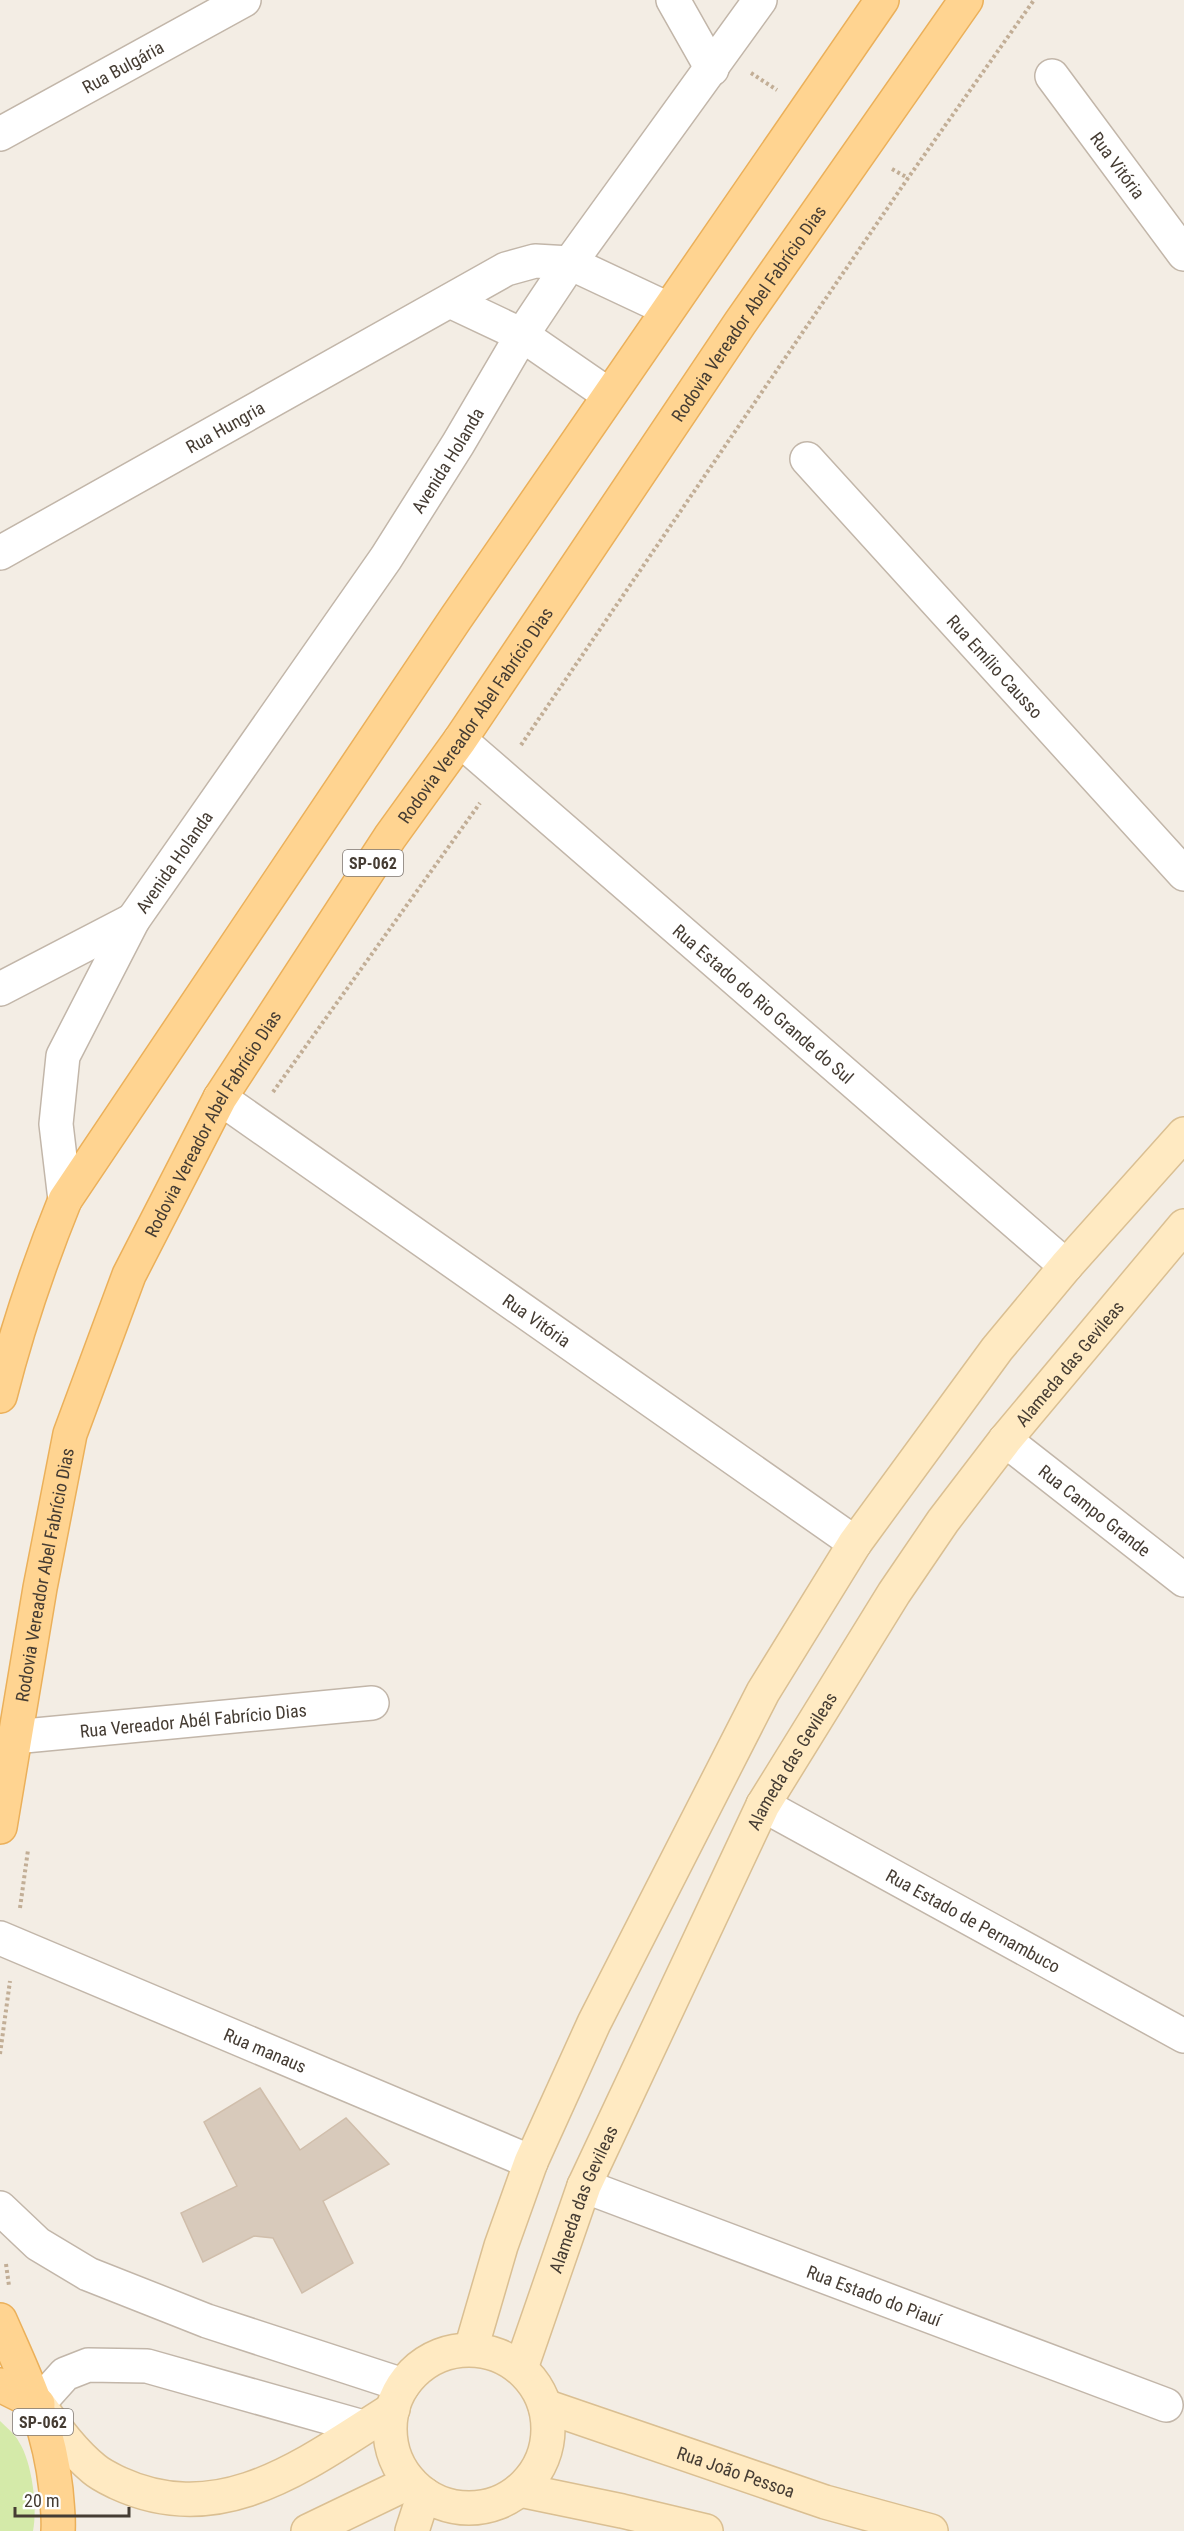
<svg xmlns="http://www.w3.org/2000/svg" width="1184" height="2531" font-family="'Roboto Condensed',sans-serif">
  <style>
    .green { fill: #d4eaa9 }
    .building { fill: #d8cabb; stroke: #d0beab; stroke-width: 1.5 }
    .lines { fill: none; stroke-linecap: round; stroke-linejoin: round }
    .street-casing { stroke: #c2b6a9; stroke-width: 36 }
    .secondary-casing { stroke: #dabf92; stroke-width: 36 }
    .primary-casing { stroke: #ebb05a; stroke-width: 36 }
    .path { stroke: #c2ae96; stroke-width: 4; stroke-dasharray: 3 3; stroke-linecap: butt }
    .street { stroke: #fff; stroke-width: 33 }
    .secondary { stroke: #ffeac2; stroke-width: 33 }
    .primary { stroke: #ffd491; stroke-width: 33 }
    .labels { text-anchor: middle; dominant-baseline: central; stroke-width: 4.5; stroke-linejoin: round; paint-order: stroke }
    .shield { fill: #fff; stroke: #7d7670; stroke-width: 1.5 }
    .shield-label { font-size: 16px; font-weight: bold; fill: #453c33 }
    .street-label { font-size: 18px; fill: #453c33; stroke: #fff }
  </style>
  <rect width="100%" height="100%" fill="#f3ede4"/>
  <path class="green" d="M 0,2421 C 6,2427 15,2434 19,2442 C 32,2462 38,2508 33,2531 L 0,2531 Z"/>
  <path class="building" d="M 260,2088 L 300,2150 L 346,2118 L 389,2164 L 323,2201 L 353,2263 L 302,2293 L 273,2238 L 254,2236 L 203,2262 L 181,2213 L 237,2186 L 204,2122 Z"/>
  <g class="lines">
    <defs>
      <g id="street">
        <path d="M 673,0 L 712,69"/>
        <path id="s1" d="M 1052,76 L 1184,254"/>
        <path id="s2" d="M 0,134 L 244,0"/>
        <path d="M 450,301 L 522,335 L 609,395"/>
        <path id="s3" d="M 807,459 L 1184,874"/>
        <path id="s4" d="M 0,553 L 506,269 L 535,261 L 570,263 L 668,309"/>
        <path id="s5" d="M 460,740 L 1066,1266"/>
        <path d="M 0,989 L 133,920"/>
        <path id="s6" d="M 220,1098 L 855,1543"/>
        <path id="s7" d="M 65,1200 L 56,1124 L 63,1056 L 133,920 L 386,558 L 458,444 L 522,335 L 570,263 L 760,0"/>
        <path id="s8" d="M 1005,1440 L 1184,1580"/>
        <path id="s9" d="M 14,1737 L 372,1703"/>
        <path id="s10" d="M 763,1805 L 1184,2036"/>
        <path id="s11" d="M 0,1938 L 531,2162"/>
        <path id="s12" d="M 584,2186 L 1166,2405"/>
        <path d="M 0,2208 L 38,2244 L 88,2274 L 207,2321 L 403,2385"/>
        <path d="M 38,2404 L 65,2374 L 88,2365 L 147,2366 L 363,2427"/>
      </g>
      <g id="secondary">
        <path d="M 471,2349 L 501,2246 L 531,2162 L 594,2023 L 763,1692 L 855,1543 L 997,1349 L 1066,1266 L 1184,1134"/>
        <circle cx="469" cy="2429" r="79"/>
        <path id="s13" d="M 521,2368 L 584,2186 L 763,1805 L 894,1593 L 943,1521 L 1005,1440 L 1184,1226"/>
        <path d="M 38,2404 C 55,2427 72,2451 94,2469 C 101,2475 110,2479 118,2483 C 222,2531 307,2463 393,2409"/>
        <path id="s14" d="M 545,2406 L 825,2502 L 931,2531"/>
        <path d="M 520,2490 L 622,2511 L 706,2531"/>
        <path d="M 308,2531 L 410,2482"/>
        <path d="M 412,2531 L 424,2494"/>
      </g>
      <g id="primary">
        <path d="M 0,1396 C 17,1329 39,1264 65,1200 L 456,618 L 882,0"/>
        <path id="s15" d="M 0,1827 L 40,1588 L 70,1434 L 129,1275 L 220,1098 L 390,837 L 460,740 L 740,323 L 966,0"/>
        <path d="M 0,2320 C 26,2379 49,2424 56,2490 C 57,2504 59,2517 58,2531"/>
        <path d="M 0,2385 L 38,2404"/>
      </g>
    </defs>
    <use href="#street" class="street-casing"/>
    <use href="#secondary" class="secondary-casing"/>
    <use href="#primary" class="primary-casing"/>
    <path class="path" d="M 751,73 L 777,90
      M 892,169 L 908,178
      M 521,745 L 908,178 L 1034,0
      M 273,1092 L 480,803
      M 20,1908 L 28,1850
      M 0,2054 L 10,1981
      M 6,2264 L 9,2286"/>
    <use href="#street" class="street"/>
    <use href="#secondary" class="secondary"/>
    <use href="#primary" class="primary"/>
  </g>
  <g class="labels">
    <g class="shield">
      <rect x="343" y="850" width="60" height="26" rx="4.5"/>
      <rect x="13" y="2409" width="60" height="26" rx="4.5"/>
    </g>
    <g class="shield-label">
      <text x="373" y="863">SP-062</text>
      <text x="43" y="2422">SP-062</text>
    </g>
    <g class="street-label">
      <text stroke="none"><textPath href="#s2" startOffset="140">Rua Bulgária</textPath></text>
      <text stroke="none"><textPath href="#s1" startOffset="111">Rua Vitória</textPath></text>
      <text stroke="none"><textPath href="#s15" startOffset="1714">Rodovia Vereador Abel Fabrício Dias</textPath></text>
      <text stroke="none"><textPath href="#s4" startOffset="258">Rua Hungria</textPath></text>
      <text stroke="none"><textPath href="#s7" startOffset="855">Avenida Holanda</textPath></text>
      <text stroke="none"><textPath href="#s3" startOffset="280">Rua Emílio Causso</textPath></text>
      <text stroke="none"><textPath href="#s15" startOffset="1228">Rodovia Vereador Abel Fabrício Dias</textPath></text>
      <text stroke="none"><textPath href="#s7" startOffset="369">Avenida Holanda</textPath></text>
      <text stroke="none"><textPath href="#s5" startOffset="402">Rua Estado do Rio Grande do Sul</textPath></text>
      <text stroke="none"><textPath href="#s15" startOffset="742">Rodovia Vereador Abel Fabrício Dias</textPath></text>
      <text stroke="none"><textPath href="#s6" startOffset="387">Rua Vitória</textPath></text>
      <text stroke="none"><textPath href="#s13" startOffset="1152">Alameda das Gevileas</textPath></text>
      <text stroke="none"><textPath href="#s8" startOffset="114">Rua Campo Grande</textPath></text>
      <text stroke="none"><textPath href="#s15" startOffset="256">Rodovia Vereador Abel Fabrício Dias</textPath></text>
      <text stroke="none"><textPath href="#s9" startOffset="180">Rua Vereador Abél Fabrício Dias</textPath></text>
      <text stroke="none"><textPath href="#s13" startOffset="666">Alameda das Gevileas</textPath></text>
      <text stroke="none"><textPath href="#s10" startOffset="240">Rua Estado de Pernambuco</textPath></text>
      <text stroke="none"><textPath href="#s11" startOffset="288">Rua manaus</textPath></text>
      <text stroke="none"><textPath href="#s13" startOffset="180">Alameda das Gevileas</textPath></text>
      <text stroke="none"><textPath href="#s12" startOffset="310">Rua Estado do Piauí</textPath></text>
      <text stroke="none"><textPath href="#s14" startOffset="202">Rua João Pessoa</textPath></text>
    </g>
  </g>
  <path d="M15 2507v9h114v-9" fill="none" stroke="#453c33" stroke-width="3"/>
  <text x="24" y="2507" font-size="18" fill="#453c33" stroke="#ffffff" stroke-width="4.5" paint-order="stroke">20 m</text>
</svg>
